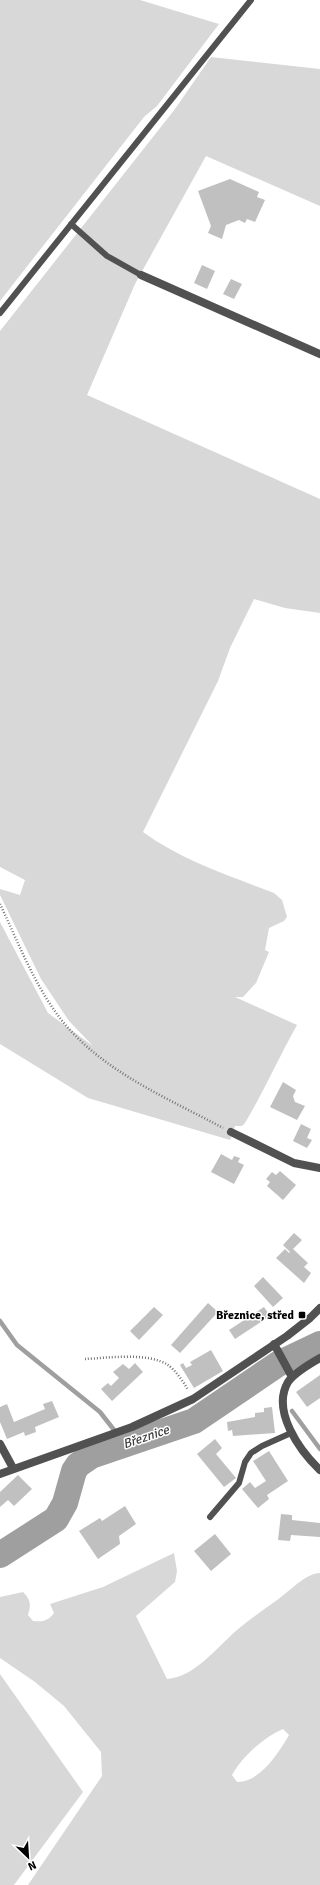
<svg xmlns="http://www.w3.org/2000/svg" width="320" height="1885" font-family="Signika,sans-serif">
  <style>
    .green { fill: #d8d8d8; fill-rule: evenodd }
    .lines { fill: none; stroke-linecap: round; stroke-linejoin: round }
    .stream { stroke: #9f9f9f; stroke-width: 4.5 }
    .river { stroke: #9f9f9f; stroke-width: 26 }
    .building { fill: #c0c0c0 }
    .path { stroke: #737373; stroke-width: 2.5; stroke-dasharray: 1 2; stroke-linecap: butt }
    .lane { stroke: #515151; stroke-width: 6 }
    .street { stroke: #515151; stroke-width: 8 }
    .poi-dot { fill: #000; stroke: #fff; stroke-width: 1.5 }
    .labels { text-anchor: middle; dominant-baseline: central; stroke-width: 3; stroke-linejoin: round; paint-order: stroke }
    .poi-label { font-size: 12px; font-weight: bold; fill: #000; stroke: #fff; text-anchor: end }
    .water-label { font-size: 13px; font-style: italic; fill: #404040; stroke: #fff }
  </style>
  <rect width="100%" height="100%" fill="#fff"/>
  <path class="green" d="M 0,0 L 140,0 L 219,24 L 157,106 L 144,117 L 0,301 Z
    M 211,57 L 320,69 L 320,206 L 206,156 L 135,284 L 87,395 L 320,499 L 320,613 L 285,608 L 254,599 L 230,648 L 218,681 L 143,832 C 181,860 230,876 274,893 L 282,900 L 287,917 L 284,921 L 269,928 L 265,950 L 269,952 L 256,983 L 243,997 L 235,997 L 297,1025 C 279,1057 264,1091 245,1123 L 242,1126 L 235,1126 L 230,1140 L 88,1098 L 0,1044 L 0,922 L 48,1013 L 93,1046 L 69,1021 L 41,979 L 0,895 L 0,889 L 20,895 L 25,880 L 0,867 L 0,331 L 175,109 Z
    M 174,1553 L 177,1571 L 175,1582 L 136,1616 L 167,1679 C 195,1677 217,1647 237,1630 C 252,1617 270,1606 286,1593 C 295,1586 308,1573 320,1573 L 320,1885 L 28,1885 L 102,1776 L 101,1752 L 64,1706 L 35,1682 L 0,1658 L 0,1597 L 23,1592 C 31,1600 31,1605 28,1615 L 33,1621 C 43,1622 48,1621 54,1613 L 50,1604 L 103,1587 ZM 283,1729 L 289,1735 C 278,1754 260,1782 237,1782 L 232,1775 C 242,1757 264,1737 283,1729 Z
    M 0,1674 L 83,1792 L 14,1885 L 0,1885 Z"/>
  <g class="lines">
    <path class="stream" d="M 0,1321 L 17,1345 L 100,1412 L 125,1444
      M 277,1377 L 278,1364
      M 292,1411 L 320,1449"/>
    <path class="river" d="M 0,1555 L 56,1519 L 65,1503 L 74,1471 L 78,1465 L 91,1456 L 194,1421 L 278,1364 L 320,1344"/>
  </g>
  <path class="building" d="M 230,179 L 259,192 L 257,197 L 265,200 L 255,222 L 247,219 L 245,223 L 239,220 L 226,225 L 222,239 L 208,233 L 211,226 L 198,191 Z
    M 202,265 L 215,271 L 207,289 L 194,283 Z
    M 231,279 L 242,284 L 234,299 L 223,294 Z
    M 283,1082 L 296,1090 L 293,1096 L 295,1102 L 305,1106 L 297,1120 L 270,1107 Z
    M 301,1124 L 311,1129 L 307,1138 L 312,1140 L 307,1148 L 293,1141 Z
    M 221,1154 L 232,1160 L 234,1156 L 240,1158 L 238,1162 L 244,1165 L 234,1184 L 211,1172 Z
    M 280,1171 L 296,1185 L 283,1200 L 267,1186 L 270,1182 L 266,1179 L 272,1172 L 276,1175 Z
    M 294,1233 L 302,1240 L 293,1249 L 308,1263 L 304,1267 L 311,1273 L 304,1283 L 276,1258 L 285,1249 L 289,1253 L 290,1252 L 283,1245 Z
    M 263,1277 L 283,1298 L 273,1307 L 254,1286 Z
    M 208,1303 L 218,1312 L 180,1353 L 171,1345 Z
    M 154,1307 L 163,1315 L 139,1340 L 130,1331 Z
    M 264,1307 L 270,1316 L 235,1339 L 229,1330 Z
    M 211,1350 L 223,1371 L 194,1388 L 180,1365 L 183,1363 L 186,1368 L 192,1365 L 190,1362 Z
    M 135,1363 L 143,1372 L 112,1401 L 101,1389 L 108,1383 L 111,1386 L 119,1378 L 113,1372 L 123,1364 L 129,1369 Z
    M 320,1375 L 320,1398 L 307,1407 L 296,1392 Z
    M 52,1401 L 59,1417 L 35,1427 L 36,1432 L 25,1436 L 24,1432 L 7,1439 L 0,1422 L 0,1407 L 7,1404 L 14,1422 L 45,1409 L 43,1404 Z
    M 272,1407 L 275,1433 L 233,1436 L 232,1430 L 228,1431 L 227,1422 L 255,1417 L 255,1413 L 264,1412 L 264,1408 Z
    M 215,1439 L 222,1448 L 216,1454 L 236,1478 L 224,1487 L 197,1454 Z
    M 269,1451 L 288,1481 L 267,1495 L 269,1499 L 258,1508 L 242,1489 L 250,1482 L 255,1488 L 266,1481 L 253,1461 Z
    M 18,1475 L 32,1489 L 14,1506 L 8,1500 L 0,1507 L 0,1492 Z
    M 125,1506 L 136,1524 L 119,1536 L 120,1544 L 98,1559 L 79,1531 L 100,1518 L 102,1521 Z
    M 281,1514 L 292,1515 L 292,1520 L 320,1523 L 320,1537 L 291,1535 L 290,1541 L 278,1540 Z
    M 215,1534 L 231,1554 L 211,1571 L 194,1551 Z"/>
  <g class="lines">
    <path class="path" d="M 0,904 C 20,946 38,995 70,1030 C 111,1075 171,1100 223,1128
      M 85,1359 C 107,1358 149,1352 168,1365 C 176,1371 183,1381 188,1390"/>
    <path class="lane" d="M 71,224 L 107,256 L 141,275
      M 0,313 L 251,0
      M 210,1517 L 239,1483 L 245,1462 L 251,1453 L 262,1446 L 291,1433"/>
    <path class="street" d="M 141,275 L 320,354
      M 231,1132 L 294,1163 L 320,1168
      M 274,1344 L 292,1377
      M 320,1358 C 310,1364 295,1372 288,1382 C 271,1411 300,1451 320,1470
      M 0,1444 L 13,1468
      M 0,1474 L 132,1427 L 193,1399 L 287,1336 L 310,1318 L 320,1308"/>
  </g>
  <rect class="poi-dot" x="298" y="1311" width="8" height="8" rx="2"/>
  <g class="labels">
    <g class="poi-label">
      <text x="294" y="1315">Březnice, střed</text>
    </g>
    <g class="water-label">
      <text transform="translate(146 1437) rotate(-19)">Březnice</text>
    </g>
  </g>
  <g transform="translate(28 1857) rotate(155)" stroke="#ffffff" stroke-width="3" paint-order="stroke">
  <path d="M0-3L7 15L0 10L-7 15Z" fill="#000000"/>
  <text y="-6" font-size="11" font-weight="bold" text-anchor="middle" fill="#000000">N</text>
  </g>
</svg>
